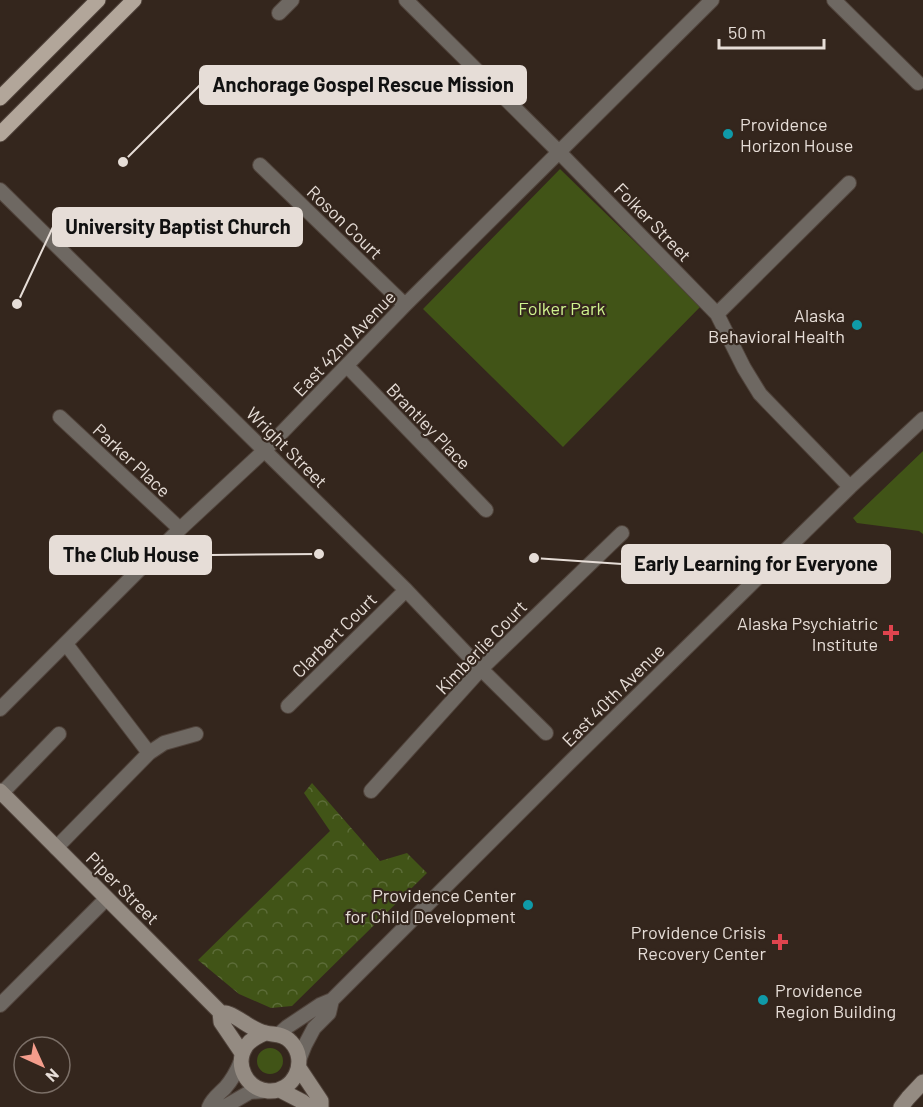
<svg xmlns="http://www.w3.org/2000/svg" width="923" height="1107" font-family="Barlow,sans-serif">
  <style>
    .green { fill: #415417 }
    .forest { fill: url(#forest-crowns) }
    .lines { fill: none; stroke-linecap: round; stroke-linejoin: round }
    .street-casing { stroke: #50433b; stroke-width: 16 }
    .secondary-casing { stroke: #50433b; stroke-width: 17 }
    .primary-casing { stroke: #50433b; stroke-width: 17 }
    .street { stroke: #6e6862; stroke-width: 14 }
    .secondary { stroke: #948b82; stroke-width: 15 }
    .primary { stroke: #b2a69a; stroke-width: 15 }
    .culture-dot { fill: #0f9aa8; stroke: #34261d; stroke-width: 2 }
    .health-dot { fill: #e0444e; stroke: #34261d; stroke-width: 2 }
    .labels { text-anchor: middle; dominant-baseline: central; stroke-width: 4.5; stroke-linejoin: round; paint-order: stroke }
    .poi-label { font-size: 18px; fill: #e6ddd7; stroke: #34261d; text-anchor: end }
    .street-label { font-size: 18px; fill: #e6ddd7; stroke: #34261d }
    .park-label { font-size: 18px; fill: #cff28e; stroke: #34261d }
    .leader { fill: none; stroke: #e6ddd7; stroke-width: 2 }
    .callout-dot { fill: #e6ddd7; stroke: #34261d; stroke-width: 2 }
    .callout { fill: #e6ddd7; stroke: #e6ddd7; stroke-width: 2 }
    .callout-label { font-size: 20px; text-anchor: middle; font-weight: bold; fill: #111 }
  </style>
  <defs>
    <pattern id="forest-crowns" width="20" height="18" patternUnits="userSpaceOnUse" patternTransform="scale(1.5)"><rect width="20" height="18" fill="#415417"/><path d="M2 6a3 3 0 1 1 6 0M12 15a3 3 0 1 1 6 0" fill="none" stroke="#5c6c38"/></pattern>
  </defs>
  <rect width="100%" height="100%" fill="#34261d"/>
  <path class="green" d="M 560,169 L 701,306 L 563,447 L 423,309 Z
    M 923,451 L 923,534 L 919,531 L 857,523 L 853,518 Z
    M257 1061a13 13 0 1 1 26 0a13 13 0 1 1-26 0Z"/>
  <path class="forest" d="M 312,783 L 380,861 L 407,853 L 427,873 L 292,1006 L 271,1008 L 239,994 L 198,960 L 330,831 L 304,793 Z"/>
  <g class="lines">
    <defs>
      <path id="street" d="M 406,0 L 559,152 L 717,314 L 744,368 L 760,394 L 850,487
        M 834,0 L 918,83
        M 279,13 L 292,0
        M 260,165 L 405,305
        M 0,190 L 406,590 L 481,669 L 546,733
        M 717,314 L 849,183
        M 347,366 L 486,510
        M 60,417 L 180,529
        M 66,644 L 149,753
        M 288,706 L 406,590
        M 0,709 L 180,529 L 265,450 L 405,305 L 712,0
        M 371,791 L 481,669 L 622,533
        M 2,793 L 59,734
        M 56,848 L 149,753 L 164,743 L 196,734
        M 0,1005 L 106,899
        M 279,1034 L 287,1027 L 320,1005 L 332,1000 L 568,764 L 850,487 L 923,419
        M 299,1060 L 305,1045 L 314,1028 L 329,1013 L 332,1000
        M 209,1107 C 212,1099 219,1094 225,1088 C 232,1080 237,1071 241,1061
        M 224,1107 L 250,1092 L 264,1091"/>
      <path id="secondary" d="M 0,791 L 220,1012 C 223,1013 226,1013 229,1014 C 240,1018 253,1031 266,1033 C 276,1035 284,1034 291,1042 C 309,1061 294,1093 268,1091 C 246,1089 234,1064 246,1046 C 251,1039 258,1036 265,1033
        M 220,1012 L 221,1022 L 242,1053
        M 299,1068 L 321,1101 L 321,1107
        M 280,1090 L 303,1102 L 309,1107
        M 901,1107 L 908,1098 L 923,1082"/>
      <path id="primary" d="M 0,98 L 98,0
        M 0,134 L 134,0"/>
    </defs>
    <use href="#street" class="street-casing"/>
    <use href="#secondary" class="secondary-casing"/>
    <use href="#primary" class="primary-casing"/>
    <use href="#street" class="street"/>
    <use href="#secondary" class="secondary"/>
    <use href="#primary" class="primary"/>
  </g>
  <g class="culture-dot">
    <circle cx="728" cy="134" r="6"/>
    <circle cx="857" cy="325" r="6"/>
    <circle cx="528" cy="905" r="6"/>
    <circle cx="763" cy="1000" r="6"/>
  </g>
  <g class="health-dot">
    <path d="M888 624h6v6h6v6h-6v6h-6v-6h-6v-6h6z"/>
    <path d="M777 933h6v6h6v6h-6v6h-6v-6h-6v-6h6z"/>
  </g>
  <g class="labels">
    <g class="poi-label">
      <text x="740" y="124" text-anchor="start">Providence<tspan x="740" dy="21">Horizon House</tspan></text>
      <text x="845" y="315">Alaska<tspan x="845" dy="21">Behavioral Health</tspan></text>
      <text x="878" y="623">Alaska Psychiatric<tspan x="878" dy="21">Institute</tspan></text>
      <text x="516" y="895">Providence Center<tspan x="516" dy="21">for Child Development</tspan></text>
      <text x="766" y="932">Providence Crisis<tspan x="766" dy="21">Recovery Center</tspan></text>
      <text x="775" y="990" text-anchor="start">Providence<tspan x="775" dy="21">Region Building</tspan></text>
    </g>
    <g class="street-label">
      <text transform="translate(345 222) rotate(44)">Roson Court</text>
      <text transform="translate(653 222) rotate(46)">Folker Street</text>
      <text transform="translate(344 343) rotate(-46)">East 42nd Avenue</text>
      <text transform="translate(429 426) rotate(46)">Brantley Place</text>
      <text transform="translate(287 447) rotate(45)">Wright Street</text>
      <text transform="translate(132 460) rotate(43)">Parker Place</text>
      <text transform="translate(334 635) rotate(-45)">Clarbert Court</text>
      <text transform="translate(481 647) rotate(-46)">Kimberlie Court</text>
      <text transform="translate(613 695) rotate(-45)">East 40th Avenue</text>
      <text transform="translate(123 888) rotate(45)">Piper Street</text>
    </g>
    <g class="park-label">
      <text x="562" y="308">Folker Park</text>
    </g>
  </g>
  <path class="leader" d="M123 162L200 85M17 304L53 227M319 554L211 555M534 558L622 564"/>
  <g class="callout-dot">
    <circle cx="123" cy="162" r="6"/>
    <circle cx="17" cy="304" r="6"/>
    <circle cx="319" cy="554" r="6"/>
    <circle cx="534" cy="558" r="6"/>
  </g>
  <g class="callout">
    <rect x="200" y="66" width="326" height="38" rx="6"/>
    <rect x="53" y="208" width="249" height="38" rx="6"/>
    <rect x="50" y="536" width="161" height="38" rx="6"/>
    <rect x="622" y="545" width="268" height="38" rx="6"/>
  </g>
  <g class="callout-label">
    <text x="363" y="92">Anchorage Gospel Rescue Mission</text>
    <text x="178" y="234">University Baptist Church</text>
    <text x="131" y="562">The Club House</text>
    <text x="756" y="571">Early Learning for Everyone</text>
  </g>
  <g transform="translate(42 1065) rotate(135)"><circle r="28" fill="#34261d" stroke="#7b6f67" stroke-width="1.5"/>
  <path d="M0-4.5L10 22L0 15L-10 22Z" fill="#f49d8c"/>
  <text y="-9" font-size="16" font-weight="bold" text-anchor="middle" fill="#e6ddd7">N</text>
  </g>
  <path d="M719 39v9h105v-9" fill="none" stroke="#e6ddd7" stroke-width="3"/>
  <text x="728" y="39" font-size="18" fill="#e6ddd7" stroke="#34261d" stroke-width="4.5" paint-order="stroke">50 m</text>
</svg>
